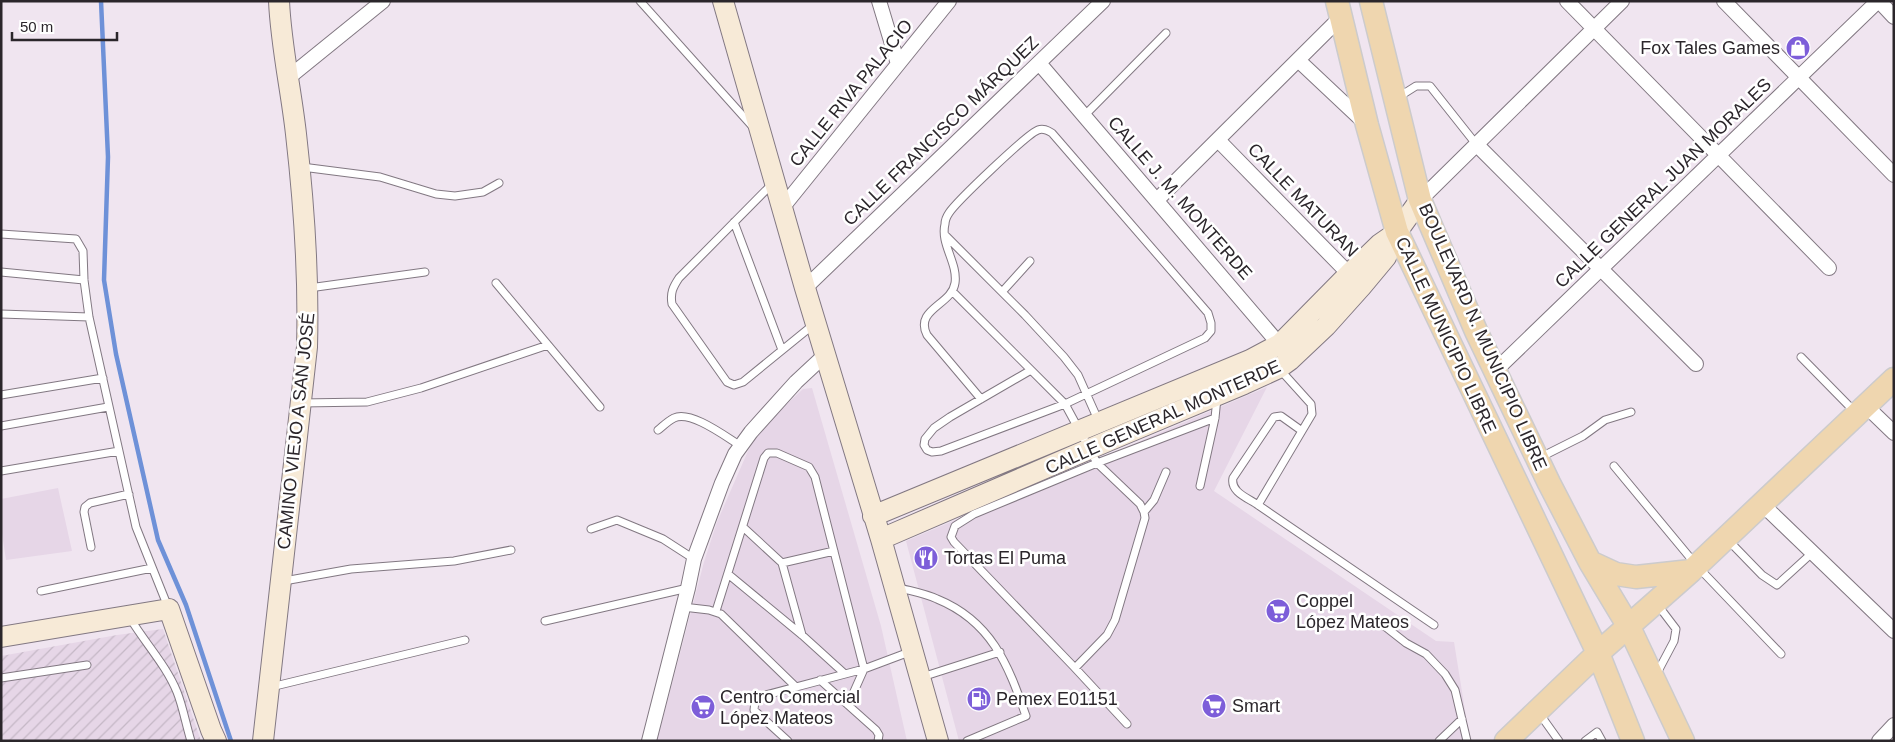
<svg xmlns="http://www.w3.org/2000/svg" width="1895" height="742" font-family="Helvetica,sans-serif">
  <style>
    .built { fill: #e6d6e7 }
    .industrial { fill: url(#industrial-furrows) }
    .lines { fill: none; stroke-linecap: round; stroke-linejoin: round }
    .stream { stroke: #6e91d8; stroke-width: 4.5 }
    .lane-casing { stroke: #827882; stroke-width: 9 }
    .street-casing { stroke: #827882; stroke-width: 16 }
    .secondary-casing { stroke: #827882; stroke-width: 22 }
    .primary-casing { stroke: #cccbcc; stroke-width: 25 }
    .lane { stroke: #fff; stroke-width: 7 }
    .street { stroke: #fff; stroke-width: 14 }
    .secondary { stroke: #f7ead7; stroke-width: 20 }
    .primary { stroke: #efd6af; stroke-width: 22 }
    .labels { text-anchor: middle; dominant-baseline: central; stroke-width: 5; stroke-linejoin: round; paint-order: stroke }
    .poi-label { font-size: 18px; fill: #2b262b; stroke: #fff; text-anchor: start }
    .street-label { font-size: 18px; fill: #2b262b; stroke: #fff }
  </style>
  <defs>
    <pattern id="industrial-furrows" width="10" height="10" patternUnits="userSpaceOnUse" patternTransform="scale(1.25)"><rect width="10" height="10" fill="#e6d6e7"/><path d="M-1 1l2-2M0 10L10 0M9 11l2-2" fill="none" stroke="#c5b8c6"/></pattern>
  </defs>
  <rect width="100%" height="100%" fill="#f0e5f0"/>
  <path class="built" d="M 1267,387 L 1214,491 L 1436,641 L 1454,642 L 1469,735 L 1463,741 L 959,741 L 906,541 Z
    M 812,388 L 881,626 L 907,741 L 657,741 L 704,562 L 717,522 L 748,451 L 760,429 L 803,389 Z
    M 58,488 L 72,551 L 6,560 L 1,527 L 1,499 Z"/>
  <path class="industrial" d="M 163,629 L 201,741 L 1,741 L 1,656 L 117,635 Z"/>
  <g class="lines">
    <path class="stream" d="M 101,1 L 108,157 L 104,280 L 116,354 L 158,540 L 186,605 L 231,741"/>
    <defs>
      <path id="lane" d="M 640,1 L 752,126
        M 1397,98 L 1416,86 L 1430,86 L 1476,144
        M 1084,116 L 1166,33
        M 302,167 L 380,177 L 436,194 L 455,196 L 483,192 L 499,183
        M 773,183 L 679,278 C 673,287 670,293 672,304 L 727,382 L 734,385 L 743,382 L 813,325
        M 734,222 L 782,350
        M 1,234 L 76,239 L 83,251 L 84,280 L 89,317 L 136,527 L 168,607
        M 945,235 L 1025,315 L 1064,357 L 1078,375 L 1099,422
        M 1,272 L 84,280
        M 496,283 L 600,407
        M 309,288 L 425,272
        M 952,291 L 1065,404 L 1205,338 L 1211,331 L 1211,323 L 1208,313 L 1052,133 C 1047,130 1043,128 1038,130 C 1027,134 956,202 949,213 C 947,216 945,220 945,224 C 940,244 958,263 955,283 C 952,305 914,309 927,335 L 981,399
        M 1002,292 L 1030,261
        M 1,314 L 89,317
        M 1265,353 L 1311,404 L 1312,414 L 1258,505 L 1434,625
        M 1801,357 L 1855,412
        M 1031,370 L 950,417 L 934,428 L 925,439 L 924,445 L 927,450 L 932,452 L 941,451 L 1065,404 L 1097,463 L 1140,504 L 1144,512 L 1145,518 L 1115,620 L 1107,635 L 1075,668 L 954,542 L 951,537 L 955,526 L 974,514 L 1097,463 L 1215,418
        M 1,395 L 103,378
        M 301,403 L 367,402 L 421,388 L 548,345
        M 1,426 L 108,407
        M 658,430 C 663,426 668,421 674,418 C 691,410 726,437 741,446
        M 1541,457 L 1583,436 L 1605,420 L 1631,412
        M 1614,466 L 1697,566 L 1781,654
        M 1,471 L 119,451
        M 1200,486 L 1215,418 L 1217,398
        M 1258,505 C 1248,498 1230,492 1233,478 L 1274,417 L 1281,416 L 1302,431
        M 1144,512 L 1154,500 L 1166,472
        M 743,527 L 782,563 L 802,635
        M 591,529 L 617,520 L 663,539 L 694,559
        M 1728,540 L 1762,575 L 1777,585 L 1812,553
        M 91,547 L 84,512 L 85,507 L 90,503 L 129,494
        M 782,563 L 834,551
        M 728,574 L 802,635 L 845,674
        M 284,581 L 351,569 L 454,561 L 511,550
        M 896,587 C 910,591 924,593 937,599 C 991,621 1008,664 1026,716 L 967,741
        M 41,591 L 152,568
        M 683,607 L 709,610 L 721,614 L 796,687
        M 716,611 L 764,458 L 768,453 L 777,453 L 809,467 L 815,477 L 864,669 L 848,705
        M 130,618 C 145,643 166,665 177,692 C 183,707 186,725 191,741
        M 545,621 L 688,588
        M 1378,621 L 1406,643 L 1426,654 L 1445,674 L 1455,690 L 1467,741
        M 1075,668 L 1127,724
        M 1656,675 L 1674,641 L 1676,629 L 1657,604
        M 922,677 L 1000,652
        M 1,678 L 87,665
        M 820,680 L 876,730 L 879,735 L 878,741
        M 271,687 L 465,640
        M 1539,713 L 1559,741
        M 788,741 L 754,710 C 754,703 756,700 762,696 L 864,669 L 912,651
        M 1439,741 L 1462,719
        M 1585,741 L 1597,732 L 1602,741"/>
      <path id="street" d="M 879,1 L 898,64
        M 1567,1 L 1829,268
        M 1724,1 L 1894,175
        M 1879,1 L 1894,17
        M 1298,60 L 1365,123
        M 1039,63 L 1285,351
        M 288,78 L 383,1
        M 1218,140 L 1354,279
        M 1476,144 L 1696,364
        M 1157,200 L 1340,18
        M 1420,200 L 1622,1
        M 782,208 L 949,1
        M 805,288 L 1103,1
        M 1496,370 L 1878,1
        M 1866,406 L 1894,433
        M 1762,504 L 1894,631
        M 649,741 L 688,588 L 694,559 L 722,483 L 735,454 L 751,432 L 796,382 L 825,355
        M 1879,741 L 1894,725"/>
      <path id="secondary" d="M 723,1 L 805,288 L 881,539 L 938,741
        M 873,516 L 1250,360 L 1280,344 L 1349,274 L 1380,244 L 1393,235
        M 881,539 L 1108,441 L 1244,384 L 1279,368 L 1290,360 L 1326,326 L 1361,287 L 1386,257 L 1397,232 L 1420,200
        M 1,637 L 169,609 L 211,730 L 216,741
        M 263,741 L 307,347 C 309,276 304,204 296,134 C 291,89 281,46 279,1"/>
      <path id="primary" d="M 1337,1 L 1367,125 L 1397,232 L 1598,653 L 1633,741
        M 1371,1 L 1420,200 L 1476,331 L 1549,483 L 1590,562 L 1629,627 L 1683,741
        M 1590,562 L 1616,574 L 1636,577 L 1691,571
        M 1506,741 L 1598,653 L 1691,571 L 1894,379"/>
    </defs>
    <use href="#lane" class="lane-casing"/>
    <use href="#street" class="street-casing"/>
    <use href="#secondary" class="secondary-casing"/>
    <use href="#primary" class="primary-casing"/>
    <use href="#lane" class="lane"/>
    <use href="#street" class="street"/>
    <use href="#secondary" class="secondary"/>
    <use href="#primary" class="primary"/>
  </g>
  <defs>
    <symbol id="shop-disc" viewBox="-11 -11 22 22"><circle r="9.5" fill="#7d5ed9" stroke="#fff"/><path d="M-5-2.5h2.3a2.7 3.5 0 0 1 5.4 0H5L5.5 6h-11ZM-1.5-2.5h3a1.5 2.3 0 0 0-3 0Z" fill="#fff"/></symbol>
    <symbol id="restaurant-disc" viewBox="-11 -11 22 22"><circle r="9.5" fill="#7d5ed9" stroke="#fff"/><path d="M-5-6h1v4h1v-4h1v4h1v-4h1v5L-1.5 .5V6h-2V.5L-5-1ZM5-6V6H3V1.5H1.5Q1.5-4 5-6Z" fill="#fff"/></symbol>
    <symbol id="supermarket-disc" viewBox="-11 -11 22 22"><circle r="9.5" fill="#7d5ed9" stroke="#fff"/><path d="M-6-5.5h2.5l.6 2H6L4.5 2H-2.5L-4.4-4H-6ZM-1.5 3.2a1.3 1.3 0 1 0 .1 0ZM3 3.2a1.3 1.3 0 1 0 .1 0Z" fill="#fff"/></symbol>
    <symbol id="fuel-disc" viewBox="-11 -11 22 22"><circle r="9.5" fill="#7d5ed9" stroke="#fff"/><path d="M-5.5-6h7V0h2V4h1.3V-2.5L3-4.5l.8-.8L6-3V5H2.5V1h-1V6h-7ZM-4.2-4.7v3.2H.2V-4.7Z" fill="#fff"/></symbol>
  </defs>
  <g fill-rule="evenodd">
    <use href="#shop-disc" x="1784" y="34" width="28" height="28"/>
    <use href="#restaurant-disc" x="912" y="544" width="28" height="28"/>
    <use href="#supermarket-disc" x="1264" y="597" width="28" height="28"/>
    <use href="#fuel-disc" x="965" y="685" width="28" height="28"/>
    <use href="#supermarket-disc" x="1200" y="692" width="28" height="28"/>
    <use href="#supermarket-disc" x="689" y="693" width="28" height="28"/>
  </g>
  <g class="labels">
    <g class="poi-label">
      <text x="1780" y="48" text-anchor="end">Fox Tales Games</text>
      <text x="944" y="558">Tortas El Puma</text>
      <text x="1296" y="601">Coppel<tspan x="1296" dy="21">López Mateos</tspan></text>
      <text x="720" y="697">Centro Comercial<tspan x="720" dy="21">López Mateos</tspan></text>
      <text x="996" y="699">Pemex E01151</text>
      <text x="1232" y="706">Smart</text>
    </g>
    <g class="street-label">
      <text transform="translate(851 93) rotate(-51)">CALLE RIVA PALACIO</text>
      <text transform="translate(941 131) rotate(-44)">CALLE FRANCISCO MÁRQUEZ</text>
      <text transform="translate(1663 183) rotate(-44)">CALLE GENERAL JUAN MORALES</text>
      <text transform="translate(1180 198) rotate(49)">CALLE J. M. MONTERDE</text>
      <text transform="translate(1303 200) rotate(46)">CALLE MATURAN</text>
      <text transform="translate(1446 335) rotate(65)">CALLE MUNICIPIO LIBRE</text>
      <text transform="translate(1483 337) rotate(66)">BOULEVARD N. MUNICIPIO LIBRE</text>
      <text transform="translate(1163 417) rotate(-24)">CALLE GENERAL MONTERDE</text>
      <text transform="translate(296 431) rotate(-84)">CAMINO VIEJO A SAN JOSÉ</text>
    </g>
  </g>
  <rect width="1895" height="742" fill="none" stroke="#2b262b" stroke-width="5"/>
  <path d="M12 32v8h105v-8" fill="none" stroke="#2b262b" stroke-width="2.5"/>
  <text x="20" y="32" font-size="15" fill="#2b262b" stroke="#ffffff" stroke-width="4" paint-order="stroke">50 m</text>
</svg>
